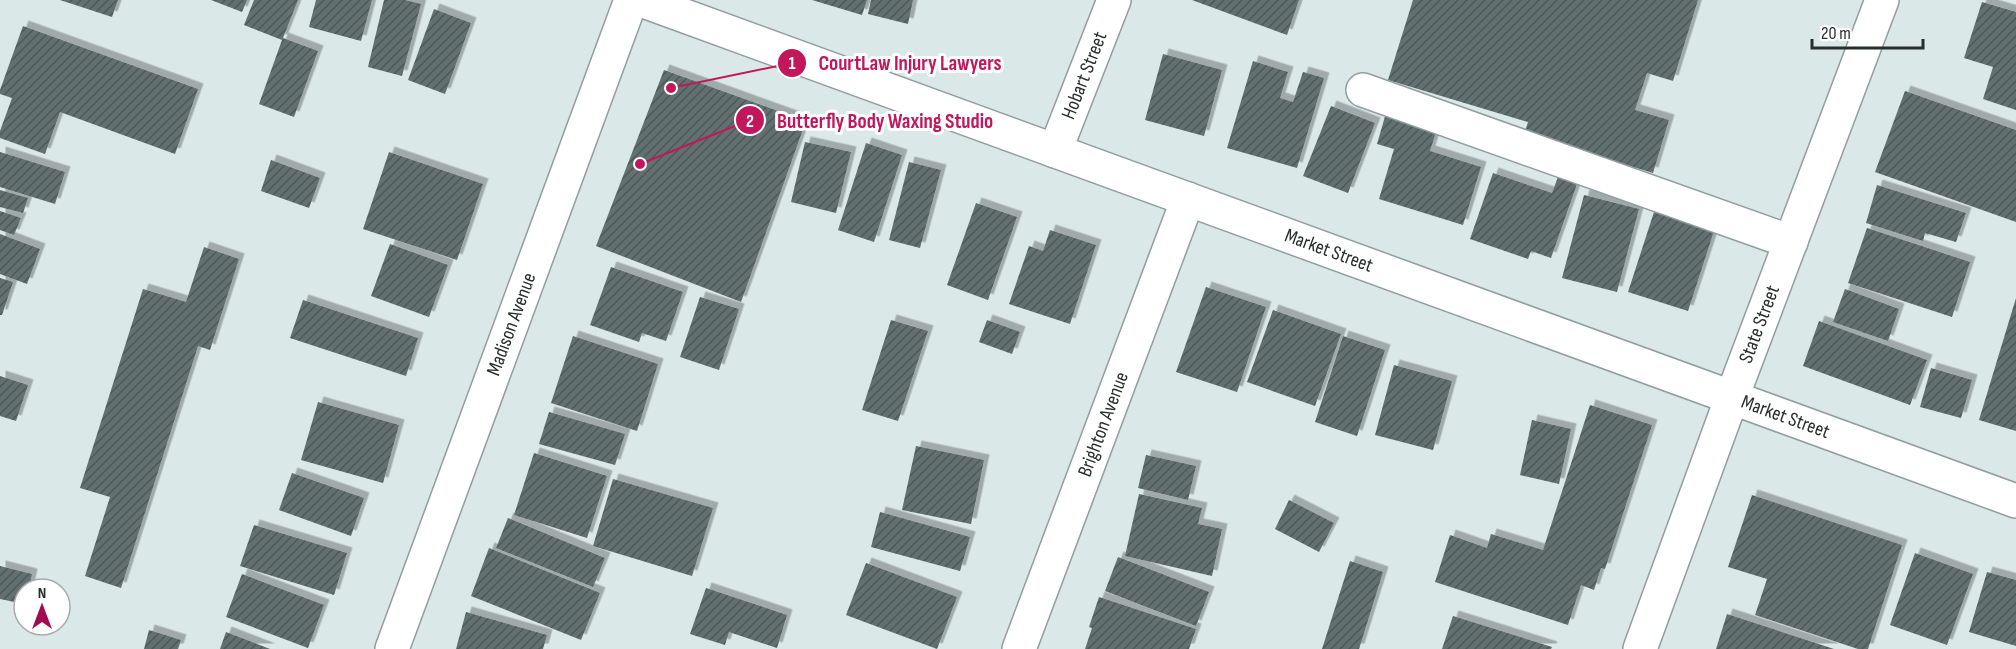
<svg xmlns="http://www.w3.org/2000/svg" width="2016" height="649" font-family="'Sofia Sans Condensed',sans-serif">
  <style>
    .building { fill: url(#building-hatch); filter: url(#shadow) }
    .lines { fill: none; stroke-linecap: round; stroke-linejoin: round }
    .minor-casing { stroke: #919e9e; stroke-width: 36 }
    .minor { stroke: #fff; stroke-width: 33 }
    .labels { text-anchor: middle; dominant-baseline: central; stroke-width: 6; stroke-linejoin: round; paint-order: stroke }
    .street-label { font-size: 20px; fill: #282d2d; stroke: #fff }
    .leader { fill: none; stroke: #c2185b; stroke-width: 2 }
    .callout-dot { fill: #c2185b; stroke: #fff; stroke-width: 2 }
    .mark-label { font-size: 18px; text-anchor: middle; font-weight: bold; fill: #fff }
    .callout-label { font-size: 21px; text-anchor: middle; font-weight: bold; fill: #c2185b; stroke: #fff; stroke-width: 6; stroke-linejoin: round; paint-order: stroke }
  </style>
  <defs>
    <pattern id="building-hatch" width="6" height="6" patternUnits="userSpaceOnUse" patternTransform="scale(1.5)"><rect width="6" height="6" fill="#647070"/><path d="M-1 1l2-2M0 6l6-6M5 7l2-2" fill="none" stroke="#4e5858"/></pattern>
    <filter id="shadow"><feDropShadow dx="5.5" dy="-5.5" stdDeviation="0" flood-color="#0004"/></filter>
  </defs>
  <rect width="100%" height="100%" fill="#dae8e8"/>
  <path class="building" d="M 60,0 L 118,0 L 112,17 Z
    M 211,0 L 247,0 L 242,12 Z
    M 254,0 L 298,0 L 283,38 L 318,51 L 294,117 L 259,104 L 282,40 L 244,25 Z
    M 316,0 L 372,0 L 361,41 L 309,27 Z
    M 384,0 L 405,0 L 421,4 L 402,76 L 368,67 Z
    M 812,0 L 867,0 L 862,15 Z
    M 871,0 L 913,0 L 908,24 L 868,14 Z
    M 1192,0 L 1299,0 L 1287,35 Z
    M 1413,0 L 1698,0 L 1673,81 L 1647,73 L 1635,110 L 1669,120 L 1653,173 L 1524,134 L 1528,122 L 1388,80 Z
    M 1982,2 L 2016,12 L 2016,110 L 1983,99 L 1993,67 L 1964,58 Z
    M 434,9 L 471,23 L 445,94 L 408,80 Z
    M 23,26 L 198,89 L 175,154 L 60,112 L 45,154 L 0,138 L 0,131 L 12,98 L 0,94 L 0,90 Z
    M 1163,54 L 1222,70 L 1204,136 L 1145,120 Z
    M 1253,61 L 1288,72 L 1280,98 L 1293,102 L 1303,72 L 1324,78 L 1297,168 L 1227,148 Z
    M 664,70 L 806,121 L 741,302 L 596,246 Z
    M 1905,91 L 2016,130 L 2016,222 L 1875,172 Z
    M 1331,106 L 1375,123 L 1348,193 L 1303,176 Z
    M 1386,113 L 1437,129 L 1430,151 L 1481,167 L 1463,225 L 1379,199 L 1394,149 L 1377,144 Z
    M 805,142 L 851,152 L 836,213 L 791,202 Z
    M 866,143 L 902,155 L 874,242 L 838,230 Z
    M 0,152 L 65,172 L 55,204 L 0,187 Z
    M 389,152 L 483,184 L 457,260 L 363,229 Z
    M 271,160 L 320,178 L 309,208 L 261,191 Z
    M 909,162 L 941,170 L 920,248 L 889,240 Z
    M 1493,173 L 1552,193 L 1558,177 L 1577,184 L 1551,258 L 1531,251 L 1528,259 L 1470,239 Z
    M 1877,185 L 1966,213 L 1956,242 L 1925,233 L 1923,241 L 1866,223 Z
    M 0,190 L 28,198 L 23,213 L 0,207 Z
    M 1584,195 L 1639,209 L 1617,292 L 1562,278 Z
    M 976,203 L 1017,217 L 988,300 L 947,285 Z
    M 0,211 L 21,218 L 14,235 L 0,230 Z
    M 1654,212 L 1714,231 L 1688,311 L 1628,292 Z
    M 1867,228 L 1970,262 L 1952,317 L 1848,283 Z
    M 1050,230 L 1096,245 L 1070,324 L 1009,304 L 1029,246 L 1043,251 Z
    M 0,234 L 40,249 L 27,284 L 0,274 Z
    M 390,244 L 448,265 L 429,317 L 371,296 Z
    M 204,247 L 239,259 L 210,350 L 198,346 L 121,588 L 85,576 L 110,497 L 80,488 L 143,289 L 186,302 Z
    M 611,267 L 683,292 L 666,341 L 642,333 L 639,342 L 590,325 Z
    M 0,278 L 13,282 L 2,315 L 0,315 Z
    M 1206,287 L 1266,307 L 1237,392 L 1176,372 Z
    M 1845,289 L 1899,309 L 1888,341 L 1833,322 Z
    M 700,297 L 739,309 L 719,370 L 680,357 Z
    M 2016,298 L 2016,431 L 1979,420 Z
    M 303,300 L 418,338 L 406,376 L 290,338 Z
    M 1273,310 L 1341,334 L 1315,406 L 1247,382 Z
    M 891,320 L 928,331 L 898,421 L 862,410 Z
    M 987,320 L 1020,332 L 1012,354 L 979,342 Z
    M 1819,321 L 1927,360 L 1910,405 L 1803,366 Z
    M 573,336 L 658,364 L 637,431 L 551,403 Z
    M 1343,336 L 1385,350 L 1357,436 L 1315,422 Z
    M 1394,365 L 1452,381 L 1433,450 L 1375,435 Z
    M 1931,368 L 1972,380 L 1961,418 L 1920,407 Z
    M 0,376 L 28,385 L 16,421 L 0,416 Z
    M 318,402 L 399,425 L 383,483 L 301,460 Z
    M 1590,405 L 1652,425 L 1605,569 L 1601,568 L 1594,590 L 1581,585 L 1568,625 L 1435,582 L 1450,535 L 1487,548 L 1491,534 L 1543,550 Z
    M 549,412 L 625,434 L 615,465 L 539,444 Z
    M 1532,420 L 1571,429 L 1559,484 L 1520,475 Z
    M 916,446 L 984,460 L 971,524 L 902,510 Z
    M 534,453 L 607,476 L 587,538 L 514,515 Z
    M 1146,455 L 1196,466 L 1188,500 L 1138,488 Z
    M 292,473 L 364,498 L 351,536 L 279,510 Z
    M 613,479 L 713,508 L 692,576 L 593,546 Z
    M 1139,494 L 1202,508 L 1198,524 L 1222,529 L 1212,576 L 1125,556 Z
    M 1752,495 L 1902,545 L 1868,649 L 1858,649 L 1755,615 L 1767,579 L 1728,567 Z
    M 1289,500 L 1334,523 L 1319,552 L 1275,529 Z
    M 880,512 L 970,537 L 960,571 L 871,547 Z
    M 508,518 L 605,558 L 593,587 L 496,548 Z
    M 254,525 L 347,553 L 334,595 L 240,566 Z
    M 489,548 L 600,593 L 581,640 L 471,596 Z
    M 1915,553 L 1973,574 L 1947,645 L 1890,625 Z
    M 1118,557 L 1209,592 L 1196,626 L 1105,591 Z
    M 1350,561 L 1383,572 L 1359,649 L 1322,649 Z
    M 866,563 L 957,597 L 937,649 L 846,615 Z
    M 0,566 L 32,574 L 29,589 L 24,589 L 24,604 L 0,599 Z
    M 1987,572 L 2016,580 L 2016,646 L 1969,632 Z
    M 242,574 L 324,605 L 308,648 L 226,617 Z
    M 706,588 L 787,615 L 777,648 L 729,632 L 725,645 L 690,634 Z
    M 1099,597 L 1196,629 L 1189,649 L 1085,649 L 1092,628 L 1089,627 Z
    M 466,612 L 547,635 L 543,649 L 456,649 Z
    M 1727,614 L 1834,649 L 1716,649 Z
    M 1453,616 L 1552,647 L 1551,649 L 1442,649 Z
    M 149,630 L 181,640 L 178,649 L 144,649 Z
    M 226,632 L 270,649 L 220,649 Z"/>
  <g class="lines">
    <defs>
      <g id="minor">
        <path id="s1" d="M 641,0 L 2016,501"/>
        <path d="M 1363,90 L 1791,242"/>
        <path id="s2" d="M 1055,151 L 1114,0"/>
        <path id="s3" d="M 392,649 L 631,0"/>
        <path id="s4" d="M 1019,649 L 1188,199"/>
        <path id="s5" d="M 1640,649 L 1732,397 L 1882,0"/>
      </g>
    </defs>
    <use href="#minor" class="minor-casing"/>
    <use href="#minor" class="minor"/>
  </g>
  <g class="labels">
    <g class="street-label">
      <text stroke="none"><textPath href="#s2" startOffset="81">Hobart Street</textPath></text>
      <text stroke="none"><textPath href="#s1" startOffset="732">Market Street</textPath></text>
      <text stroke="none"><textPath href="#s3" startOffset="346">Madison Avenue</textPath></text>
      <text stroke="none"><textPath href="#s5" startOffset="346">State Street</textPath></text>
      <text stroke="none"><textPath href="#s1" startOffset="1218">Market Street</textPath></text>
      <text stroke="none"><textPath href="#s4" startOffset="240">Brighton Avenue</textPath></text>
    </g>
  </g>
  <path class="leader" d="M671 88L792 63M640 164L750 120"/>
  <g class="callout-dot">
    <circle cx="671" cy="88" r="6"/>
    <circle cx="640" cy="164" r="6"/>
    <circle cx="792" cy="63" r="15"/>
    <circle cx="750" cy="120" r="15"/>
  </g>
  <g class="mark-label">
    <text x="792" y="69">1</text>
    <text x="750" y="127">2</text>
  </g>
  <g class="callout-label">
    <text x="910" y="70">CourtLaw Injury Lawyers</text>
    <text x="885" y="128">Butterfly Body Waxing Studio</text>
  </g>
  <g transform="translate(42 607)"><circle r="28" fill="#ffffff" stroke="#a9abab" stroke-width="1.5"/>
  <path d="M0-4.5L10 22L0 15L-10 22Z" fill="#a00c51"/>
  <text y="-9" font-size="16" font-weight="bold" text-anchor="middle" fill="#282d2d">N</text>
  </g>
  <path d="M1812 39v9h111v-9" fill="none" stroke="#282d2d" stroke-width="3"/>
  <text x="1821" y="39" font-size="18" fill="#282d2d" stroke="#ffffff" stroke-width="4.5" paint-order="stroke">20 m</text>
</svg>
